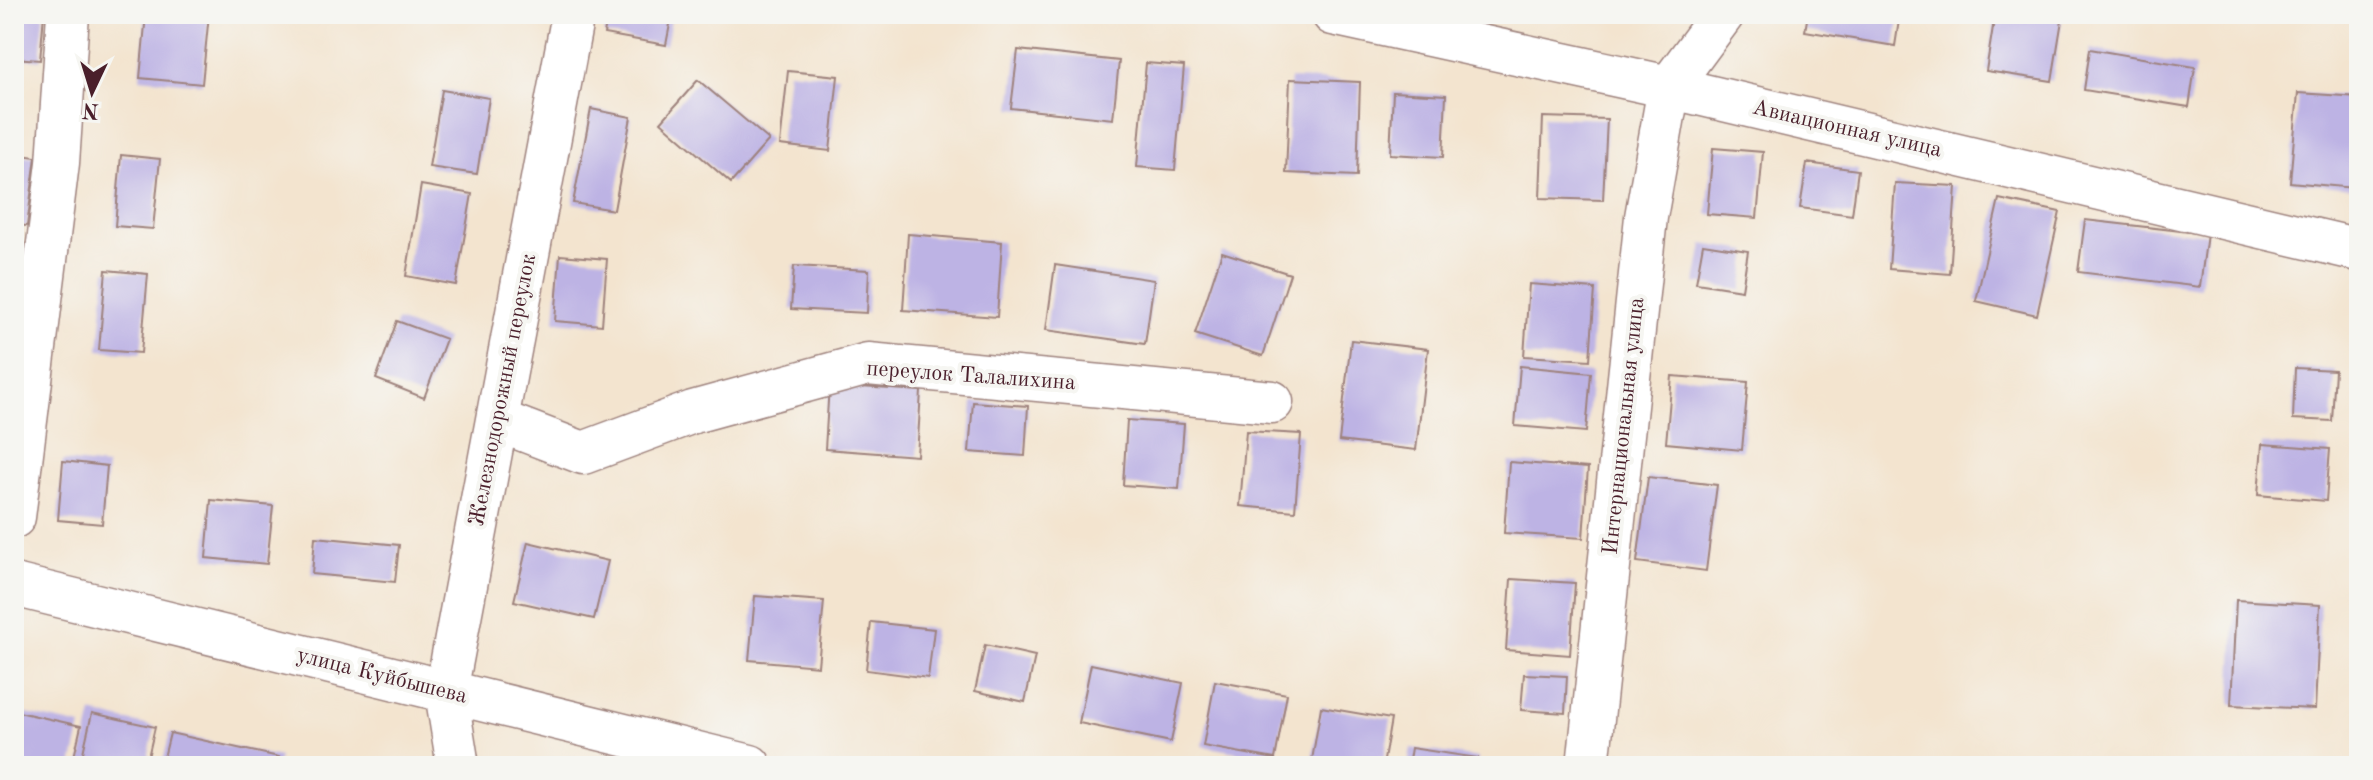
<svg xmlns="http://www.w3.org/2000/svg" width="2373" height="780" font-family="'Old Standard TT',serif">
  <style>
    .building { fill: #bdb3e4 }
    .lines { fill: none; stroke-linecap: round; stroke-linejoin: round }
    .street-casing { stroke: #9e827d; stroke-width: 45 }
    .street { stroke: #fff; stroke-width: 42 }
    .labels { text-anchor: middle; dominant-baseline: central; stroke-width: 8; stroke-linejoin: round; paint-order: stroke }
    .street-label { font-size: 22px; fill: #4a1f2b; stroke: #f6f6f2 }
  </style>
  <rect width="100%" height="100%" fill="#f6f6f2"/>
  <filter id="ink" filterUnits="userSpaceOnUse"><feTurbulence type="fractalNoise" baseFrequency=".0125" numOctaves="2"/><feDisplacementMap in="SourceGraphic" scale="16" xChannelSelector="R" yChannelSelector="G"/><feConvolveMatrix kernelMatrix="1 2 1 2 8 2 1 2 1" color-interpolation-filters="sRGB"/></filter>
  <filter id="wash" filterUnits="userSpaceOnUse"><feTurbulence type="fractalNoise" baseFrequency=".006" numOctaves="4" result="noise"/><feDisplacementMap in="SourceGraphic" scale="32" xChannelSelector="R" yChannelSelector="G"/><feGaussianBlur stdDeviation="1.8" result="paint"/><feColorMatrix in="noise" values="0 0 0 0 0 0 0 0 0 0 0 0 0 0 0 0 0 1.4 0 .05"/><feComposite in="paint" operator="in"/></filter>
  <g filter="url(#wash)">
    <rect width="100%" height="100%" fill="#f3e4cf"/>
    <g id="blocks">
      <path class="building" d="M 14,14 L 44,14 L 40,60 L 14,58 Z
        M 146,14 L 209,14 L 202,84 L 140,78 Z
        M 608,14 L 672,14 L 666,45 L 604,34 Z
        M 1808,14 L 1900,14 L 1895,46 L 1805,31 Z
        M 1995,14 L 2063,14 L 2052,81 L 1986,71 Z
        M 2090,49 L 2195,67 L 2189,107 L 2084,90 Z
        M 1018,50 L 1119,61 L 1113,119 L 1011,108 Z
        M 1146,63 L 1184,66 L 1175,170 L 1137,167 Z
        M 788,71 L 838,76 L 830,151 L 780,145 Z
        M 1290,79 L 1360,82 L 1357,176 L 1286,173 Z
        M 698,80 L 769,140 L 731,183 L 661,122 Z
        M 442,90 L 489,98 L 477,174 L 429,167 Z
        M 1393,92 L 1446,95 L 1443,157 L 1390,154 Z
        M 2298,93 L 2359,97 L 2359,128 L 2354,188 L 2290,182 Z
        M 591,109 L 631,117 L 614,210 L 573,203 Z
        M 1543,117 L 1607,119 L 1603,200 L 1540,198 Z
        M 1713,148 L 1763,152 L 1757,218 L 1707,214 Z
        M 14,154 L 36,157 L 27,226 L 14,225 Z
        M 121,155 L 160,159 L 153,229 L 115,226 Z
        M 1807,163 L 1858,170 L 1852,215 L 1800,208 Z
        M 1895,183 L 1956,186 L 1950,274 L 1889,269 Z
        M 421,185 L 472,194 L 456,285 L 406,276 Z
        M 1999,199 L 2060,212 L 2037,315 L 1976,301 Z
        M 2085,220 L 2207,234 L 2200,287 L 2078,272 Z
        M 908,234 L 1002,242 L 997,317 L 903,310 Z
        M 1703,244 L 1748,251 L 1742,290 L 1696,283 Z
        M 1222,252 L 1290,274 L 1263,356 L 1195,334 Z
        M 560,255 L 607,259 L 602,325 L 555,321 Z
        M 1055,265 L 1154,280 L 1145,344 L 1046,330 Z
        M 794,266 L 869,270 L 867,313 L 791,309 Z
        M 106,270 L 148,274 L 141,353 L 99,350 Z
        M 1529,284 L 1595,289 L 1590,360 L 1524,356 Z
        M 397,321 L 446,339 L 424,398 L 376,379 Z
        M 1351,340 L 1428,349 L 1416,450 L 1339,441 Z
        M 1520,366 L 1591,373 L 1586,432 L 1515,426 Z
        M 2295,368 L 2335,370 L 2332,421 L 2293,419 Z
        M 1672,376 L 1748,382 L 1742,450 L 1666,443 Z
        M 829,385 L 921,391 L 917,456 L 825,449 Z
        M 973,402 L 1028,406 L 1025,456 L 969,452 Z
        M 1127,420 L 1184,424 L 1179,489 L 1123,485 Z
        M 1246,431 L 1301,434 L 1295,511 L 1240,506 Z
        M 2262,444 L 2330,449 L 2326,501 L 2258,495 Z
        M 63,461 L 107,466 L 102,524 L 58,520 Z
        M 1509,462 L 1588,468 L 1583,538 L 1504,533 Z
        M 1648,477 L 1717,485 L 1706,571 L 1637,562 Z
        M 211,500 L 273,506 L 267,564 L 206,558 Z
        M 315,537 L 399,545 L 395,582 L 312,574 Z
        M 528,542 L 608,561 L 594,619 L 514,601 Z
        M 1511,579 L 1575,583 L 1570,655 L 1506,650 Z
        M 755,596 L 824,601 L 818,666 L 749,660 Z
        M 2236,600 L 2320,605 L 2315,709 L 2231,705 Z
        M 871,622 L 934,629 L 928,678 L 866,670 Z
        M 985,645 L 1035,656 L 1025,702 L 975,691 Z
        M 1091,664 L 1183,683 L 1171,742 L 1079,723 Z
        M 1524,674 L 1567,676 L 1565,713 L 1521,710 Z
        M 1215,681 L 1287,694 L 1275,759 L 1203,746 Z
        M 1321,707 L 1391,719 L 1383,766 L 1311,766 Z
        M 14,711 L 81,726 L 72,766 L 14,766 Z
        M 92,713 L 155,727 L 146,766 L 80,766 Z
        M 170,733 L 279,757 L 277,766 L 162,766 Z
        M 1411,748 L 1478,758 L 1477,766 L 1408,766 Z"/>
    </g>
  </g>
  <g filter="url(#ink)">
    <use href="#blocks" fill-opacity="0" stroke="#9e827d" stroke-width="2"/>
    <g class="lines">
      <defs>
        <path id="street" d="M 1333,14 L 1669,87 L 2359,250
          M 497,420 L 583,453 L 693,412 L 868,364 L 1272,402
          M 14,517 L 58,163 L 68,14
          M 14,585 L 750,766
          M 458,766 L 446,692 L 573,14
          M 1588,766 L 1646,217 L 1669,87 L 1723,14"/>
      </defs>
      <use href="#street" class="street-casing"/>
      <use href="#street" class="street"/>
    </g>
  </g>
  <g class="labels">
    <g class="street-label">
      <text transform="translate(1847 129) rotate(13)">Авиационная улица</text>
      <text transform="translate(971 376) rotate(4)">переулок Талалихина</text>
      <text transform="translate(503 390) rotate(-79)">Железнодорожный переулок</text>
      <text transform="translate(1624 426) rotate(-84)">Интернациональная улица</text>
      <text transform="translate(382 676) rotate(14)">улица Куйбышева</text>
    </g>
  </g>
  <rect width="2373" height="780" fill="none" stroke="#f6f6f2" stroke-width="48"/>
  <g transform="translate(92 92) rotate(184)" stroke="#f6f6f2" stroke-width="6" paint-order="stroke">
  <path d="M0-6L14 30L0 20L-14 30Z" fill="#4a1f2b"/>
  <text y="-12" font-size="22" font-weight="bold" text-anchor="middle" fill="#4a1f2b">N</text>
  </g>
</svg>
